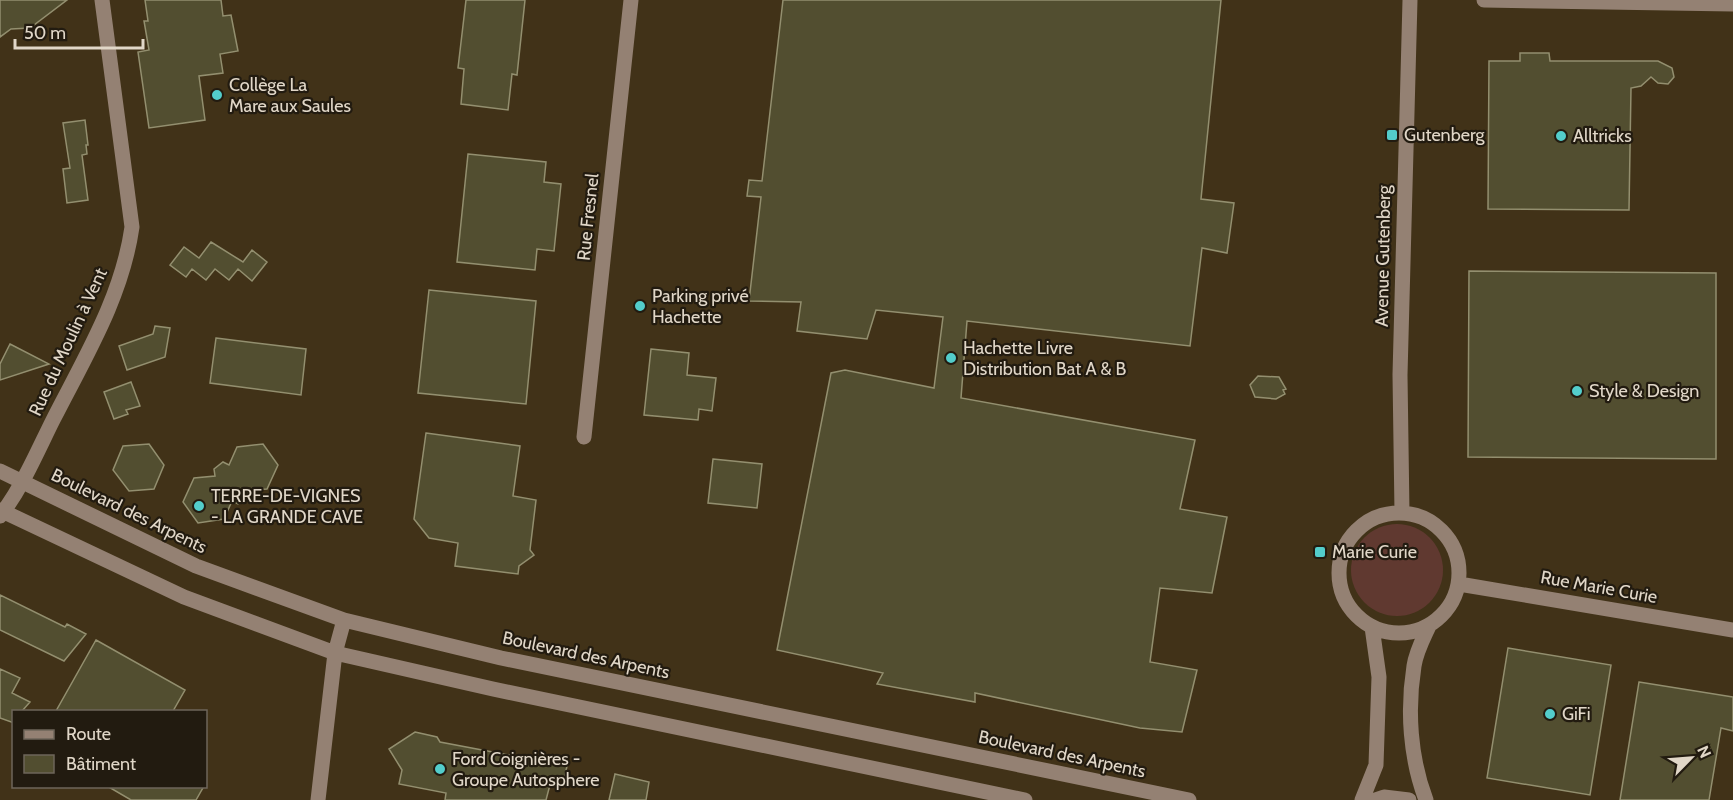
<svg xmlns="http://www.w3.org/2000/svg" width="1733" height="800" font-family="Cabin,sans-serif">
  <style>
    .green { fill: #603930 }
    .building { fill: #524e30; stroke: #938f6f; stroke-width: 1.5 }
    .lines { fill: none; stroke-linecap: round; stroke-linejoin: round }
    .minor { stroke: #948173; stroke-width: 15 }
    .poi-dot { fill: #53cdcb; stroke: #221b10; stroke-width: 2 }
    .labels { text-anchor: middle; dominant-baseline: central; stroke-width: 4.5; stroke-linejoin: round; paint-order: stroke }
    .poi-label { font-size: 18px; fill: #e1d7c8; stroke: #221b10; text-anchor: start }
    .street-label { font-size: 18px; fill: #e1d7c8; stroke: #221b10 }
  </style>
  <rect width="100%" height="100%" fill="#413218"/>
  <path class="green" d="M1351 570a46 46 0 1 1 92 0a46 46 0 1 1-92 0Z"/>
  <path class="building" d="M 0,0 L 67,0 L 30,28 L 11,29 L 0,37 Z
    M 145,0 L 221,0 L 223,16 L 231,15 L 238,51 L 220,54 L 223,73 L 199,76 L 205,120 L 149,128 L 138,52 L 149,50 L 144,21 L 148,21 Z
    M 466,0 L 525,0 L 517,75 L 512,74 L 508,110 L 461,104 L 464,69 L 458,68 Z
    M 783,0 L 1221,0 L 1201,199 L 1234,203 L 1227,253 L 1202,248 L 1190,346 L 967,321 L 961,398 L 1195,440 L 1180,509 L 1227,517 L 1212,593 L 1160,588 L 1150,662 L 1197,670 L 1182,732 L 1140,728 L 975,693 L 975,702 L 877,684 L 883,673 L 777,650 L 831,373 L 845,370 L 934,388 L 943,317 L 876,310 L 867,339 L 797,331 L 801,302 L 749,301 L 761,197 L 747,196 L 749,180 L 762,181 Z
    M 1520,53 L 1549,53 L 1550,61 L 1658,61 L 1672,68 L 1674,77 L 1668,84 L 1658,83 L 1651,77 L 1641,86 L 1631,88 L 1629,210 L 1488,209 L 1489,61 L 1520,61 Z
    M 85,120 L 88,145 L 86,145 L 87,154 L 82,155 L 88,200 L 67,203 L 63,169 L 70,168 L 63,123 Z
    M 468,154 L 546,162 L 544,182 L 561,184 L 554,251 L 537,249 L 535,270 L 457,262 Z
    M 211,242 L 243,262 L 252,250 L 267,262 L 252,281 L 238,269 L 229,280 L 215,269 L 206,280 L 192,269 L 186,277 L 170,265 L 184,247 L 199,258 Z
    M 1469,271 L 1716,273 L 1716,459 L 1468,457 Z
    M 429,290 L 536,301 L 526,404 L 418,393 Z
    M 155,326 L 170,328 L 165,357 L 127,370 L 119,346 L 153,334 Z
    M 216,338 L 306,349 L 301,395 L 210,383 Z
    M 10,344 L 49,364 L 0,380 L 0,364 Z
    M 651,349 L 689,353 L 687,375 L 716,378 L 712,411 L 699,409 L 698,420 L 644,415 Z
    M 1258,376 L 1279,377 L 1286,389 L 1283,390 L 1285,394 L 1276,399 L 1255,397 L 1250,385 Z
    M 131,382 L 140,406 L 126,410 L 128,414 L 114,419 L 104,392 Z
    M 426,433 L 520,446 L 513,496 L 536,500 L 530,550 L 534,555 L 519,566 L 518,574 L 455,566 L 458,543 L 429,538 L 414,519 Z
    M 149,444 L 164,465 L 154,489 L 129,491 L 113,470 L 123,446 Z
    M 263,444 L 278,465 L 267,489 L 247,490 L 248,497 L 238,504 L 232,501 L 224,519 L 198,523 L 183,502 L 194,478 L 215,476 L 214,469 L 223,462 L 229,465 L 237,447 Z
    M 713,459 L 762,464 L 757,508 L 708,503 Z
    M 0,595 L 65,627 L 67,624 L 86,634 L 64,661 L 0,630 Z
    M 96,640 L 185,690 L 173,711 L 56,711 Z
    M 1508,648 L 1611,665 L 1590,795 L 1487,778 Z
    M 0,669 L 20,678 L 12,693 L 30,702 L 22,711 L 14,711 L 14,723 L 0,718 Z
    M 1639,682 L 1733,697 L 1733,731 L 1721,728 L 1709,800 L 1620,800 Z
    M 415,732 L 437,737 L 440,742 L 567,766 L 564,780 L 552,777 L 546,800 L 445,800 L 446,793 L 399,784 L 402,770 L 389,749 Z
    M 615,774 L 649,782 L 646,800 L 609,800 Z
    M 107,786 L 204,786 L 196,800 L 131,800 Z"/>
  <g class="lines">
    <path class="minor" d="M 1484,0 L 1733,4
      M 584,437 L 631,0
      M 0,471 L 196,566 L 344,620 L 501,658 L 1189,800
      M 0,510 L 184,597 L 335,653 L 493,689 L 1025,800
      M 1402,513 L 1400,375 L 1410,0
      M1339 573a60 60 0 1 1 120 0a60 60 0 1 1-120 0Z
      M 0,516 C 22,488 37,452 53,420 C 85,357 122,297 132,227 L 102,0
      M 1459,584 L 1733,630
      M 318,800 L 335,653 L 344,620
      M 1362,800 L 1376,765 L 1379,677 L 1372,627
      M 1375,800 L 1384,797 L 1409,800
      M 1426,800 C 1410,758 1407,710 1414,666 C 1416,652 1423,639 1429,626"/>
  </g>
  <g class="poi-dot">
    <circle cx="217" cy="95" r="6"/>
    <rect x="1386" y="129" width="12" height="12" rx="3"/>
    <circle cx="1561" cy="136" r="6"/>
    <circle cx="640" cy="306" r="6"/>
    <circle cx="951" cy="358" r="6"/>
    <circle cx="1577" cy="391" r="6"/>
    <circle cx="199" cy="506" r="6"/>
    <rect x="1314" y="546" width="12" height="12" rx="3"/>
    <circle cx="1550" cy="714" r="6"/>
    <circle cx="440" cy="769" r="6"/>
  </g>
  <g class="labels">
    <g class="poi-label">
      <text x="229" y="85">Collège La<tspan x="229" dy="21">Mare aux Saules</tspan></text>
      <text x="1404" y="135">Gutenberg</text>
      <text x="1573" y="136">Alltricks</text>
      <text x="652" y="296">Parking privé<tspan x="652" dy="21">Hachette</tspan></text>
      <text x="963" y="348">Hachette Livre<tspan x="963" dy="21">Distribution Bat A &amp; B</tspan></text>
      <text x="1589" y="391">Style &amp; Design</text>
      <text x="211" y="496">TERRE-DE-VIGNES<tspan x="211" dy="21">- LA GRANDE CAVE</tspan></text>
      <text x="1332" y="552">Marie Curie</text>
      <text x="1562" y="714">GiFi</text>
      <text x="452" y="759">Ford Coignières -<tspan x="452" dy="21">Groupe Autosphere</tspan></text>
    </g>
    <g class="street-label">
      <text transform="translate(588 217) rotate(-84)">Rue Fresnel</text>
      <text transform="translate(1383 256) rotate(-89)">Avenue Gutenberg</text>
      <text transform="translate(68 342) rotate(-65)">Rue du Moulin à Vent</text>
      <text transform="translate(129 511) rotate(26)">Boulevard des Arpents</text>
      <text transform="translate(1599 587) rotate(10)">Rue Marie Curie</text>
      <text transform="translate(586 655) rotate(12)">Boulevard des Arpents</text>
      <text transform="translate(1062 754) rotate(12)">Boulevard des Arpents</text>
    </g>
  </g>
  <rect x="12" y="710" width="195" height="78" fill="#221b10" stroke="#6e665a" stroke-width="1.5"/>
  <rect x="24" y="730" width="30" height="9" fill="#948173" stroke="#6e665a" stroke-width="1.5"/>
  <text x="66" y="740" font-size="18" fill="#e1d7c8">Route</text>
  <rect x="24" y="755" width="30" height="18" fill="#524e30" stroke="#6e665a" stroke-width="1.5"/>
  <text x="66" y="770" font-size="18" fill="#e1d7c8">Bâtiment</text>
  <g transform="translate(1691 758) rotate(65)" stroke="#221b10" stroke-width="4.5" paint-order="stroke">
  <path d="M0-4.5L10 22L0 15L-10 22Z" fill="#e1d7c8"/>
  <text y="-9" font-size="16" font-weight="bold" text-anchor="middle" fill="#e1d7c8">N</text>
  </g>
  <path d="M15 39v9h128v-9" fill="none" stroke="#e1d7c8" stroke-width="3"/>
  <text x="24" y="39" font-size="18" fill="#e1d7c8" stroke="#221b10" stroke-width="4.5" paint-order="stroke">50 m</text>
</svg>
